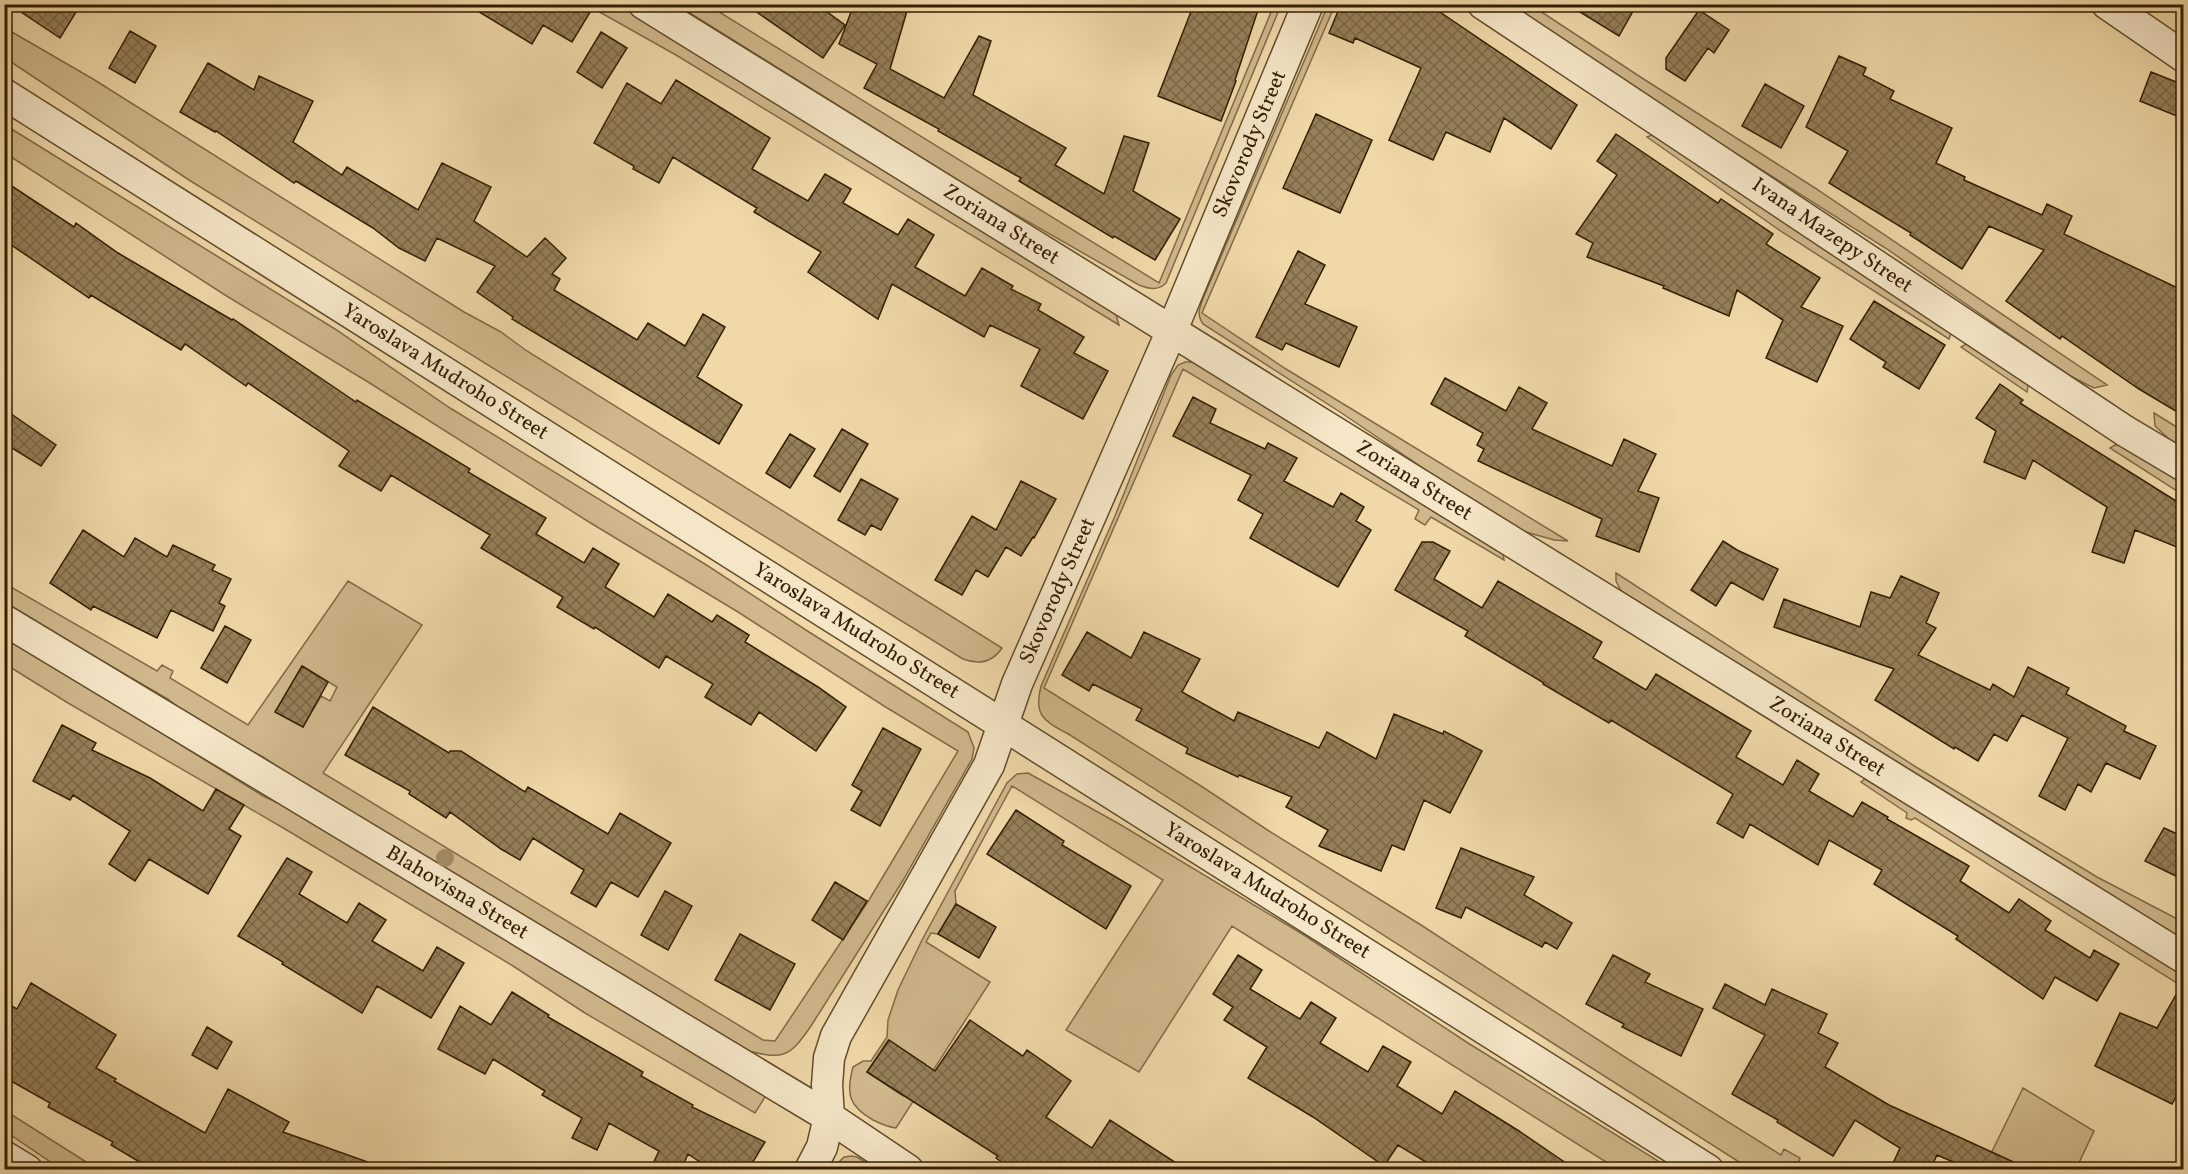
<svg xmlns="http://www.w3.org/2000/svg" width="2188" height="1174" font-family="Vollkorn,serif">
  <style>
    .green { fill: #d0b88c; stroke: #826b46; stroke-width: 1.5; fill-rule: evenodd }
    .building { fill: url(#building-cross-hatch); stroke: #331e01; stroke-width: 1.5 }
    .lines { fill: none; stroke-linecap: round; stroke-linejoin: round }
    .minor-casing { stroke: #624c2b; stroke-width: 33 }
    .minor { stroke: #f5e6c7; stroke-width: 30 }
    .tree { fill: #a28b64 }
    .labels { text-anchor: middle; dominant-baseline: central; stroke-width: 5; stroke-linejoin: round; paint-order: stroke }
    .street-label { font-size: 21px; fill: #331e01; stroke: #f5e6c7 }
  </style>
  <defs>
    <pattern id="building-cross-hatch" width="8" height="8" patternUnits="userSpaceOnUse" patternTransform="scale(1.5)"><rect width="8" height="8" fill="#957f58"/><path d="M0 0l8 8M0 8l8-8" fill="none" stroke="#7a6746"/></pattern>
  </defs>
  <rect width="100%" height="100%" fill="#f0d8a9"/>
  <filter id="stains"><feTurbulence type="fractalNoise" baseFrequency=".00333" numOctaves="4"/><feColorMatrix values="0 0 0 0 .2 0 0 0 0 .09 0 0 0 0 .02 0 0 0 .5 -.17"/></filter>
  <radialGradient id="worn" r=".72"><stop offset=".6" stop-color="#630" stop-opacity="0"/><stop offset="1" stop-color="#630" stop-opacity=".3"/></radialGradient>
  <path class="green" d="M 587,5 L 623,5 L 1115,311 L 1119,325 L 676,55 Z
    M 677,5 L 708,5 L 1159,283 L 1274,5 L 1281,5 L 1166,283 C 1158,291 1149,289 1139,285 L 985,197 Z
    M 1328,5 L 1335,5 L 1202,313 L 1286,369 L 1568,541 L 1554,540 L 1526,532 L 1481,507 L 1340,412 L 1203,324 C 1197,315 1199,310 1202,301 Z
    M 1508,5 L 1531,5 L 1642,78 L 1815,188 L 2107,385 L 2094,388 L 2068,375 L 1887,249 L 1631,87 Z
    M 5,28 L 93,79 L 464,312 L 501,332 L 527,351 L 1002,648 C 992,663 979,665 963,659 L 189,180 L 5,58 Z
    M 5,125 L 335,329 L 450,408 L 708,566 L 809,632 L 968,732 L 974,748 L 972,759 L 902,882 L 811,1026 C 789,1058 783,1060 745,1050 L 354,816 L 263,757 L 197,722 L 168,699 L 5,605 L 4,583 L 157,671 L 162,665 L 173,671 L 170,678 L 248,725 L 348,581 L 422,625 L 323,773 L 763,1040 L 775,1041 L 869,900 L 958,751 L 884,706 L 738,612 L 589,522 L 368,382 L 225,295 L 5,153 ZM 302,666 L 337,687 L 330,701 L 321,696 L 303,727 L 276,712 Z
    M 1654,134 L 1951,333 L 1949,339 L 1782,232 L 1647,137 Z
    M 1968,343 L 2029,379 L 2027,392 L 1961,347 Z
    M 1185,362 L 1192,362 L 1207,368 L 1414,496 L 1503,554 L 1504,560 L 1431,517 L 1425,525 L 1415,519 L 1419,510 L 1183,369 L 1044,688 L 1201,786 L 1269,831 L 1421,925 L 1634,1063 L 1781,1155 L 1784,1149 L 1800,1158 L 1798,1166 L 1803,1169 L 1750,1169 L 1070,735 C 1045,721 1033,717 1041,686 L 1115,516 L 1171,375 L 1178,365 Z
    M 2154,413 L 2183,431 L 2183,448 L 2170,440 L 2155,426 Z
    M 2115,445 L 2122,445 L 2183,479 L 2183,495 L 2110,448 Z
    M 1616,573 L 1916,767 L 2097,877 L 2183,922 L 2183,941 L 2014,834 L 1621,591 L 1616,581 Z
    M 4,635 L 263,796 L 315,820 L 691,1052 L 764,1094 L 765,1097 L 755,1113 L 585,1013 L 513,966 L 285,829 L 68,703 L 5,664 Z
    M 1028,773 L 1121,825 L 1304,935 L 1468,1043 L 1671,1169 L 1617,1169 L 1232,926 L 1139,1072 L 1066,1030 L 1163,880 L 1012,786 L 955,891 L 956,904 L 938,934 L 931,933 L 926,942 L 990,982 L 896,1128 C 887,1127 881,1124 873,1120 C 848,1106 846,1093 853,1067 L 863,1061 L 871,1061 L 887,1037 L 888,1020 L 898,990 L 922,940 L 1007,783 L 1017,774 ZM 888,1040 L 925,1064 L 903,1096 L 867,1072 Z
    M 1865,779 L 2183,971 L 2183,987 L 1915,818 L 1911,820 L 1906,818 L 1907,813 L 1861,782 Z
    M 2023,1088 L 2094,1131 L 2076,1169 L 1983,1170 Z
    M 4,1110 L 91,1165 L 98,1169 L 63,1169 L 55,1165 L 5,1131 Z
    M 852,1156 L 857,1157 L 876,1169 L 832,1169 L 844,1157 Z"/>
  <path class="building" d="M 9,4 L 81,4 L 60,38 Z
    M 466,4 L 595,4 L 572,42 L 543,25 L 532,44 Z
    M 745,4 L 816,4 L 845,25 L 823,58 Z
    M 854,4 L 909,4 L 890,69 L 944,98 L 979,36 L 991,41 L 973,95 L 1066,148 L 1055,165 L 1104,194 L 1124,136 L 1149,143 L 1133,191 L 1180,219 L 1155,260 L 1114,236 L 1113,238 L 1019,181 L 1021,178 L 938,131 L 939,129 L 864,88 L 877,64 L 839,44 Z
    M 1194,4 L 1218,12 L 1220,4 L 1260,4 L 1235,80 L 1236,81 L 1221,121 L 1158,96 Z
    M 1341,4 L 1428,4 L 1577,105 L 1551,149 L 1504,118 L 1490,152 L 1446,132 L 1433,160 L 1389,140 L 1421,68 L 1355,38 L 1353,43 L 1329,33 Z
    M 1567,4 L 1637,4 L 1619,36 Z
    M 1699,10 L 1729,30 L 1714,53 L 1708,48 L 1685,81 L 1666,69 L 1666,58 Z
    M 130,31 L 156,46 L 135,83 L 109,68 Z
    M 601,32 L 627,48 L 602,88 L 577,72 Z
    M 1839,56 L 1866,68 L 1863,75 L 1894,91 L 1890,99 L 1952,128 L 1936,163 L 1965,177 L 1964,180 L 2042,215 L 2047,204 L 2072,216 L 2064,234 L 2184,291 L 2184,416 L 2139,389 L 2062,336 L 2060,339 L 2006,301 L 2044,250 L 1989,226 L 1962,269 L 1910,235 L 1911,233 L 1829,183 L 1848,151 L 1806,127 Z
    M 208,63 L 254,90 L 259,76 L 313,101 L 293,142 L 342,175 L 347,167 L 418,210 L 442,163 L 491,187 L 474,221 L 527,257 L 545,238 L 566,258 L 552,274 L 560,279 L 554,290 L 637,340 L 648,323 L 685,346 L 703,314 L 725,327 L 697,377 L 742,405 L 719,444 L 512,319 L 513,317 L 477,292 L 495,266 L 437,238 L 425,261 L 399,248 L 373,228 L 296,181 L 294,183 L 216,131 L 215,132 L 180,112 Z
    M 2151,72 L 2184,85 L 2184,119 L 2140,101 Z
    M 676,80 L 770,138 L 752,169 L 808,201 L 825,174 L 851,189 L 843,203 L 898,235 L 908,219 L 934,235 L 915,267 L 965,296 L 982,268 L 1013,286 L 1011,289 L 1041,304 L 1038,310 L 1084,337 L 1074,353 L 1108,371 L 1083,419 L 1021,386 L 1040,349 L 990,325 L 984,337 L 892,284 L 878,319 L 808,272 L 821,252 L 754,212 L 757,208 L 673,157 L 659,183 L 633,169 L 634,166 L 594,143 L 627,83 L 661,104 Z
    M 1765,84 L 1804,106 L 1781,148 L 1742,126 Z
    M 1316,114 L 1372,140 L 1340,213 L 1283,188 Z
    M 1616,134 L 1718,203 L 1721,199 L 1773,234 L 1766,244 L 1820,278 L 1801,307 L 1843,326 L 1817,382 L 1766,358 L 1783,320 L 1737,290 L 1729,316 L 1663,288 L 1664,286 L 1587,257 L 1593,243 L 1576,234 L 1617,175 L 1597,161 Z
    M 4,181 L 74,227 L 76,223 L 118,253 L 232,320 L 233,319 L 356,402 L 357,400 L 470,469 L 468,472 L 546,518 L 536,534 L 584,563 L 593,548 L 619,564 L 605,587 L 654,617 L 668,594 L 712,622 L 717,615 L 749,635 L 745,642 L 818,687 L 846,707 L 816,751 L 759,712 L 751,725 L 705,697 L 713,684 L 666,656 L 659,668 L 595,627 L 594,629 L 557,607 L 563,597 L 481,548 L 490,535 L 391,475 L 381,491 L 339,466 L 349,451 L 248,383 L 246,386 L 185,344 L 181,350 L 91,295 L 89,298 L 4,240 Z
    M 1298,251 L 1325,265 L 1305,304 L 1357,327 L 1339,367 L 1286,343 L 1282,350 L 1256,337 Z
    M 1874,301 L 1945,345 L 1919,389 L 1883,367 L 1886,362 L 1850,339 Z
    M 1445,378 L 1506,411 L 1519,387 L 1547,403 L 1532,429 L 1612,466 L 1624,439 L 1656,454 L 1638,491 L 1659,498 L 1639,552 L 1596,536 L 1602,519 L 1478,461 L 1484,449 L 1477,445 L 1483,433 L 1431,404 Z
    M 2000,384 L 2023,400 L 2020,403 L 2184,506 L 2184,550 L 2135,530 L 2124,563 L 2092,552 L 2107,507 L 2033,460 L 2025,479 L 1984,462 L 1996,431 L 1976,418 Z
    M 1193,397 L 1216,409 L 1210,423 L 1265,449 L 1268,443 L 1297,458 L 1284,481 L 1333,507 L 1341,493 L 1364,507 L 1356,521 L 1371,530 L 1338,587 L 1250,538 L 1263,514 L 1238,500 L 1251,475 L 1173,436 Z
    M 4,409 L 56,445 L 41,466 L 4,443 Z
    M 842,429 L 868,444 L 840,492 L 814,476 Z
    M 790,434 L 815,449 L 790,488 L 766,473 Z
    M 861,479 L 898,499 L 881,530 L 871,525 L 865,535 L 838,520 Z
    M 1021,481 L 1056,499 L 1034,538 L 1033,537 L 1021,556 L 1006,547 L 988,577 L 976,570 L 962,595 L 935,580 L 972,516 L 996,530 Z
    M 83,530 L 124,557 L 135,538 L 167,557 L 173,545 L 215,565 L 212,570 L 231,579 L 219,603 L 225,606 L 213,631 L 171,610 L 157,638 L 93,606 L 91,610 L 50,583 Z
    M 1723,541 L 1737,550 L 1778,569 L 1763,600 L 1731,582 L 1716,606 L 1691,590 Z
    M 1422,542 L 1433,542 L 1450,551 L 1434,579 L 1482,608 L 1498,581 L 1602,642 L 1593,658 L 1646,690 L 1656,674 L 1751,731 L 1736,757 L 1783,785 L 1797,760 L 1819,774 L 1809,791 L 1853,817 L 1862,802 L 1888,817 L 1887,819 L 1969,866 L 1960,881 L 2009,913 L 2019,899 L 2051,921 L 2045,930 L 2090,958 L 2094,950 L 2119,964 L 2097,1001 L 2055,977 L 2043,999 L 1956,939 L 1958,936 L 1874,884 L 1882,870 L 1829,840 L 1818,865 L 1750,824 L 1743,838 L 1717,823 L 1733,794 L 1611,720 L 1609,723 L 1543,684 L 1544,683 L 1465,636 L 1468,631 L 1395,590 Z
    M 1901,576 L 1939,593 L 1926,623 L 1936,628 L 1918,655 L 1990,690 L 1993,684 L 2014,697 L 2028,667 L 2069,688 L 2066,694 L 2126,726 L 2124,731 L 2156,746 L 2140,779 L 2106,763 L 2091,792 L 2078,784 L 2065,810 L 2039,796 L 2068,738 L 2022,715 L 2007,741 L 1994,734 L 1978,761 L 1955,747 L 1954,749 L 1875,700 L 1894,669 L 1774,627 L 1784,599 L 1860,627 L 1871,592 L 1890,598 Z
    M 225,626 L 251,640 L 227,683 L 201,668 Z
    M 1087,632 L 1131,658 L 1144,632 L 1200,659 L 1182,692 L 1234,721 L 1238,712 L 1319,748 L 1327,732 L 1376,759 L 1394,714 L 1443,734 L 1444,731 L 1482,751 L 1450,813 L 1424,800 L 1404,850 L 1392,845 L 1381,871 L 1319,846 L 1328,830 L 1286,807 L 1292,797 L 1239,775 L 1238,777 L 1186,753 L 1188,748 L 1136,720 L 1142,709 L 1093,684 L 1089,691 L 1062,675 Z
    M 302,666 L 328,682 L 303,727 L 275,712 Z
    M 373,707 L 449,753 L 450,751 L 461,751 L 525,792 L 528,787 L 608,834 L 620,813 L 671,843 L 638,897 L 611,882 L 596,907 L 571,893 L 584,870 L 533,838 L 520,860 L 501,849 L 450,812 L 446,818 L 409,794 L 410,791 L 345,755 Z
    M 62,725 L 96,743 L 92,750 L 150,778 L 203,811 L 216,789 L 244,805 L 229,829 L 241,836 L 208,894 L 149,859 L 135,881 L 109,864 L 130,831 L 73,795 L 70,800 L 33,781 Z
    M 883,728 L 921,749 L 880,826 L 851,810 L 862,791 L 852,785 Z
    M 1016,810 L 1064,841 L 1062,845 L 1131,886 L 1106,929 L 987,854 Z
    M 2164,828 L 2184,837 L 2184,880 L 2145,861 Z
    M 1461,848 L 1534,877 L 1524,895 L 1572,923 L 1557,949 L 1545,942 L 1542,947 L 1466,907 L 1461,918 L 1436,908 Z
    M 287,858 L 312,872 L 299,894 L 347,923 L 359,903 L 386,920 L 372,941 L 423,971 L 437,947 L 464,963 L 431,1018 L 377,986 L 362,1013 L 282,964 L 283,962 L 238,936 Z
    M 835,882 L 867,901 L 843,940 L 812,920 Z
    M 665,891 L 692,906 L 668,950 L 641,935 Z
    M 956,904 L 996,927 L 979,958 L 938,934 Z
    M 740,934 L 795,964 L 770,1010 L 715,980 Z
    M 1238,955 L 1262,970 L 1250,989 L 1300,1019 L 1311,1002 L 1336,1018 L 1320,1043 L 1368,1072 L 1383,1046 L 1411,1062 L 1397,1086 L 1442,1114 L 1455,1091 L 1519,1131 L 1576,1170 L 1439,1170 L 1398,1145 L 1384,1166 L 1313,1117 L 1248,1078 L 1267,1047 L 1224,1020 L 1233,1007 L 1213,994 Z
    M 1613,955 L 1650,974 L 1645,982 L 1703,1009 L 1681,1056 L 1622,1027 L 1624,1024 L 1586,1004 Z
    M 2184,981 L 2184,1082 L 2172,1104 L 2095,1066 L 2120,1013 L 2157,1028 Z
    M 31,983 L 116,1035 L 96,1068 L 116,1079 L 114,1081 L 205,1133 L 228,1089 L 289,1122 L 283,1132 L 379,1166 L 378,1170 L 153,1170 L 111,1145 L 113,1142 L 48,1107 L 50,1103 L 4,1077 L 4,1002 L 17,1009 Z
    M 1725,984 L 1765,1005 L 1772,989 L 1827,1014 L 1818,1033 L 1838,1043 L 1825,1067 L 1889,1105 L 2020,1165 L 2019,1170 L 1972,1170 L 1937,1155 L 1930,1170 L 1890,1170 L 1900,1148 L 1855,1120 L 1833,1156 L 1777,1122 L 1778,1120 L 1732,1094 L 1765,1035 L 1713,1008 Z
    M 512,992 L 549,1015 L 548,1017 L 643,1072 L 641,1076 L 693,1105 L 692,1107 L 765,1142 L 748,1170 L 712,1170 L 688,1154 L 681,1170 L 650,1170 L 659,1151 L 609,1123 L 597,1150 L 572,1138 L 582,1118 L 542,1095 L 545,1091 L 493,1059 L 485,1074 L 438,1049 L 460,1006 L 491,1025 Z
    M 970,1020 L 1023,1056 L 1027,1050 L 1071,1081 L 1046,1117 L 1092,1148 L 1110,1120 L 1187,1170 L 1013,1170 L 996,1158 L 998,1156 L 867,1072 L 889,1040 L 935,1071 Z
    M 207,1027 L 232,1042 L 217,1069 L 192,1055 Z"/>
  <g class="lines">
    <defs>
      <path id="minor" d="M 644,4 L 2184,958
        M 1483,4 L 2125,431 L 2184,466
        M 2107,4 L 2184,57
        M 4,94 L 1708,1170
        M 4,620 L 829,1117 L 908,1170
        M 4,1156 L 27,1170
        M 810,1170 L 822,1147 L 829,1117 L 827,1085 L 829,1058 L 836,1036 L 989,765 L 1017,684 L 1172,330 L 1308,4"/>
    </defs>
    <use href="#minor" class="minor-casing"/>
    <use href="#minor" class="minor"/>
  </g>
  <circle class="tree" cx="445" cy="858" r="9"/>
  <g class="labels">
    <g class="street-label">
      <text transform="translate(1250 144) rotate(-67)">Skovorody Street</text>
      <text transform="translate(1001 225) rotate(32)">Zoriana Street</text>
      <text transform="translate(1832 236) rotate(34)">Ivana Mazepy Street</text>
      <text transform="translate(445 372) rotate(32)">Yaroslava Mudroho Street</text>
      <text transform="translate(1414 481) rotate(32)">Zoriana Street</text>
      <text transform="translate(1058 591) rotate(-66)">Skovorody Street</text>
      <text transform="translate(856 631) rotate(32)">Yaroslava Mudroho Street</text>
      <text transform="translate(1827 737) rotate(32)">Zoriana Street</text>
      <text transform="translate(1267 891) rotate(32)">Yaroslava Mudroho Street</text>
      <text transform="translate(457 893) rotate(31)">Blahovisna Street</text>
    </g>
  </g>
  <rect width="2188" height="1174" fill="none" stroke="#f0d8a9" stroke-width="24"/>
  <rect x="6" y="6" width="2176" height="1162" fill="none" stroke="#331e01" stroke-width="3"/>
  <rect x="12" y="12" width="2164" height="1150" fill="none" stroke="#331e01" stroke-width="1.5"/>
  <rect width="100%" height="100%" filter="url(#stains)"/>
  <rect width="100%" height="100%" fill="url(#worn)"/>
</svg>
